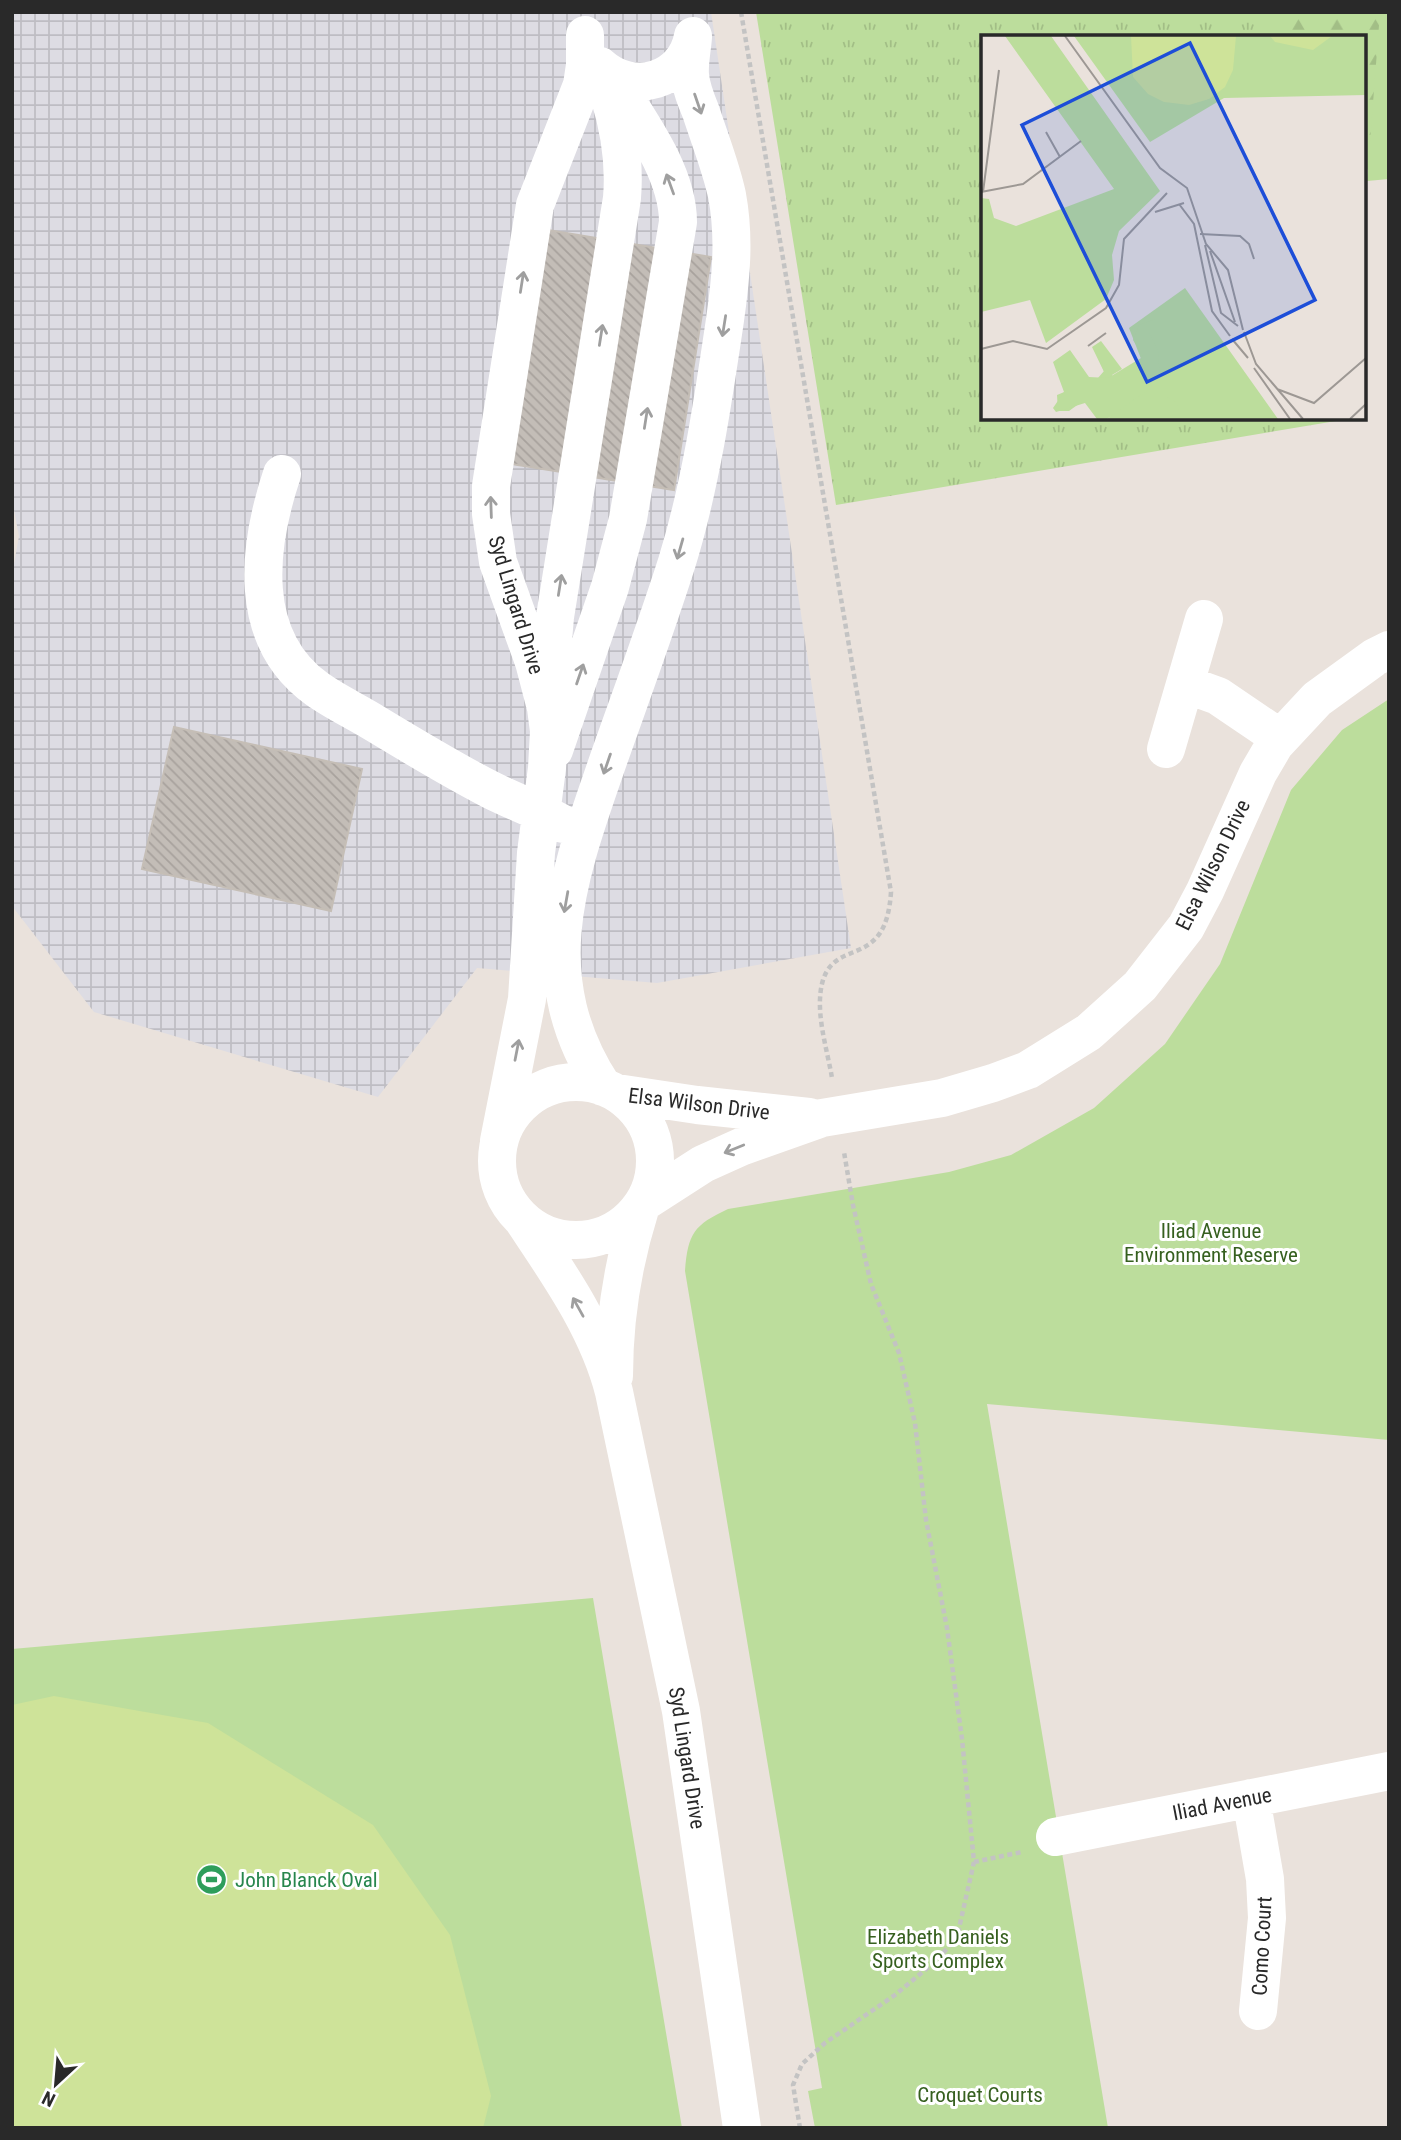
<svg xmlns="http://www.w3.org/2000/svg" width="1401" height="2140" font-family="'Roboto Condensed',sans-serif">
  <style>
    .industrial { fill: url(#industrial-grid) }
    .grass { fill: url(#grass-tufts) }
    .forest { fill: url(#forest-firs) }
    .park { fill: #bcdd9c }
    .pitch { fill: #cee399 }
    .building { fill: url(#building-back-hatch); stroke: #c5beb6; stroke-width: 2 }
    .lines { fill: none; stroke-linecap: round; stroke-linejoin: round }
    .path { stroke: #c3c3c3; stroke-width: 4.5; stroke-dasharray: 5 3.5; stroke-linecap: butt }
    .minor { stroke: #fff; stroke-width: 38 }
    .oneway { stroke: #9f9f9f }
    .labels { text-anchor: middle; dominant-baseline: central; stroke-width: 6; stroke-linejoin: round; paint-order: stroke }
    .street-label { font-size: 21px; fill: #292929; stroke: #fff }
    .park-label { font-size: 21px; fill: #36601f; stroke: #fff }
    .leisure-label { font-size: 21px; fill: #27864d; stroke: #fff; text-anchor: start }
    .inset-road { fill: none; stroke: #9d9894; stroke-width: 2 }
    .view { fill: #1d4ed8; fill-opacity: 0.15; stroke: #1d4ed8; stroke-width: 3.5 }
    .inset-edge { fill: none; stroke: #292929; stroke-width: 3.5 }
  </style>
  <defs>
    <pattern id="industrial-grid" width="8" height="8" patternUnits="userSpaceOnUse" patternTransform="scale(1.75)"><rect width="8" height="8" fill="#dddce3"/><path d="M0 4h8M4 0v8" fill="none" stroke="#bebdc3"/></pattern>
    <pattern id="grass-tufts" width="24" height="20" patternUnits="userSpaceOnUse" patternTransform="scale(1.75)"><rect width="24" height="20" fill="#bcdd9c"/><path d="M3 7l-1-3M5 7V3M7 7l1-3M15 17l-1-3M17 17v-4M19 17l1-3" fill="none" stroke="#a2be86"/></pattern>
    <pattern id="forest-firs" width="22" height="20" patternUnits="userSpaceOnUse" patternTransform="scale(1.75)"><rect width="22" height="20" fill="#bcdd9c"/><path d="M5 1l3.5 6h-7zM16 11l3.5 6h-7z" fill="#a2be86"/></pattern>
    <pattern id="building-back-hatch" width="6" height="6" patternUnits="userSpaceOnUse" patternTransform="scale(1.75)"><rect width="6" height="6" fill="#c3bdb7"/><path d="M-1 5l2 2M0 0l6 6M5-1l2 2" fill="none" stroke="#a8a29d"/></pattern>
  </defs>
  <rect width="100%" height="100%" fill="#eae2dc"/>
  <path class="industrial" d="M 12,12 L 711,12 L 851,948 L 657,983 L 477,968 L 378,1097 L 94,1012 L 12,906 L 12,575 L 19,536 L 12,500 Z"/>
  <path class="grass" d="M 756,12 L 1380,12 L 1364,210 L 1364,37 L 983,37 L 983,418 L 1348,419 L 836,505 Z"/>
  <path class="forest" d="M 1288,12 L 1389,12 L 1389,153 L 1364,172 L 1364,37 L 1277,37 Z"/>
  <path class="park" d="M 1380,12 L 1389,12 L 1389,179 L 1367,181 Z
    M 1389,699 L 1389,1440 L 987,1404 L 1108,2128 L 815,2128 L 808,2091 L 822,2088 L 685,1271 C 688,1233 694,1225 728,1209 L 949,1172 L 1011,1155 L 1094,1108 L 1165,1044 L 1220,964 L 1291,790 L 1342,730 Z
    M 593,1598 L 682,2128 L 12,2128 L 12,1649 Z"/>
  <path class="pitch" d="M 54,1696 L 208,1723 L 373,1825 L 450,1935 L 491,2096 L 483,2128 L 12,2128 L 12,1705 Z"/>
  <path class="building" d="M 548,230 L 711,257 L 674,490 L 511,464 Z
    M 174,727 L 362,769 L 331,911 L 142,869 Z"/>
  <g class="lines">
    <path class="path" d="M 741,12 L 891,892 C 886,970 837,937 823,980 C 814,1010 827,1048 832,1078
      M 974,1862 L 1022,1852
      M 800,2128 L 793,2085 L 802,2064 L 825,2043 L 895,1995 L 937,1960 L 957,1937 L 974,1862 L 962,1739 L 947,1628 L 926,1520 L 915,1423 L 899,1353 L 871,1284 L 853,1205 L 844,1152"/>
    <path class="minor" d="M 600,66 C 633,96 685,81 693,36
      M 282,474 C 258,546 246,638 317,689 C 335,702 357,712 376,724 C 414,747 452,770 491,790 C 515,802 540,811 563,824
      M 1185,684 L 1218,696 L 1280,738
      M 549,686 L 555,617 L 622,198 C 625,162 620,130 609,95
      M 1166,749 L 1204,619
      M 554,750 L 610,587 L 628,519 L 678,222 C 678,170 635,116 609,73
      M497 1161a79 79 0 1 1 158 0a79 79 0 1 1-158 0Z
      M 603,1087 C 529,974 569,874 609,758 C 632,693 656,628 677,562 C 701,484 713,401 725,320 C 731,278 735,238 727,195 C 721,167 710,140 701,112 C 696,100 691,88 690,75 C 689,63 692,50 693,37
      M 617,1093 L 697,1105 L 809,1117
      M 499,1141 L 527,999 L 536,853 L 547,768 L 549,731 L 546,708 L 534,662 L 498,562 L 491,514 L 491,486 L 535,205 L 582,85 L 585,65 L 585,35
      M 644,1202 L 703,1164 L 743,1146 L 822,1118 L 942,1098 L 993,1083 L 1028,1070 L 1089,1032 L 1140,986 L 1186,927 L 1205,891 L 1258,773 L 1275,744 L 1317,699 L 1375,657 L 1389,650
      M 523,1220 C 559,1274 598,1329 614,1392 L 681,1711 L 742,2128
      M 614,1376 C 614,1320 623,1263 640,1209
      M 1251,1798 L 1265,1879 L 1267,1918 L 1258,2011
      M 1055,1837 L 1389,1771"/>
  </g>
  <defs><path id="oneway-shaft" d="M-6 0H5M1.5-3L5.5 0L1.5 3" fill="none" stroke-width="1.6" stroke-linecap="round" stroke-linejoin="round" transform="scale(1.75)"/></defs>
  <g class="oneway">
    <use href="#oneway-shaft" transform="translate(698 104) rotate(71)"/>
    <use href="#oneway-shaft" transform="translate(670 184) rotate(-110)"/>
    <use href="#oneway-shaft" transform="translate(522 282) rotate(-81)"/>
    <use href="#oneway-shaft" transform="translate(724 326) rotate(99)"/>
    <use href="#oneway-shaft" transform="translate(601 335) rotate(-81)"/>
    <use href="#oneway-shaft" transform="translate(646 418) rotate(-81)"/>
    <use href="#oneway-shaft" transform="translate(491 507) rotate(-92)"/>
    <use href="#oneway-shaft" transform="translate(680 549) rotate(106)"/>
    <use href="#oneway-shaft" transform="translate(560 585) rotate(-81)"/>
    <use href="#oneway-shaft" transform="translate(580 674) rotate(-71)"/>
    <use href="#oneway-shaft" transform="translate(607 764) rotate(109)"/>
    <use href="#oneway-shaft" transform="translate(566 902) rotate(100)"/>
    <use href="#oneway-shaft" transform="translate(517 1050) rotate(-79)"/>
    <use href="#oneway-shaft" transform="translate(734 1149) rotate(158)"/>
    <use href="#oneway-shaft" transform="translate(578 1307) rotate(-119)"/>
  </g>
  <defs>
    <symbol id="stadium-disc" viewBox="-11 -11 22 22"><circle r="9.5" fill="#2e9e5b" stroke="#fff"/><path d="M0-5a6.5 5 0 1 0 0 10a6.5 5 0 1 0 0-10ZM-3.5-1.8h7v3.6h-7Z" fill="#fff"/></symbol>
  </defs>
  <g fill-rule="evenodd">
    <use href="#stadium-disc" x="194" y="1862" width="35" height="35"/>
  </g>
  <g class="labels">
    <g class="street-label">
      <text transform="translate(516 605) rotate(73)">Syd Lingard Drive</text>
      <text transform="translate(1213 865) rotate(-64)">Elsa Wilson Drive</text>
      <text transform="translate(699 1104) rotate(7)">Elsa Wilson Drive</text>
      <text transform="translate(687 1758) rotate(81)">Syd Lingard Drive</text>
      <text transform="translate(1222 1804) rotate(-11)">Iliad Avenue</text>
      <text transform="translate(1262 1946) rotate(-87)">Como Court</text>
    </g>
    <g class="park-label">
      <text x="1211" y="1231">Iliad Avenue<tspan x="1211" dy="24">Environment Reserve</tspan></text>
      <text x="938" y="1937">Elizabeth Daniels<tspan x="938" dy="24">Sports Complex</tspan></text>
      <text x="980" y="2095">Croquet Courts</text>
    </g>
    <g class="leisure-label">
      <text x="235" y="1880">John Blanck Oval</text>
    </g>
  </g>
  <g transform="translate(981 35)">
    <rect width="385" height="385" fill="#eae2dc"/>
    <path d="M 204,253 L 297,384 L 126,384 L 171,352 L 148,293 ZM 120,306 L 141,334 L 126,343 L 111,312 Z" fill="#bcdd9c"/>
    <path d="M 174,284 L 168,298 L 177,315 L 179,346 L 184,361 L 196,368 L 200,384 L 132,384 L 106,363 L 88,376 L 77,376 L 76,360 L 117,343 L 123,336 L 119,327 L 126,330 L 133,344 L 158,329 L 162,320 L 152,305 L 158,290 Z" fill="#bcdd9c"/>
    <path d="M 24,1 L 70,1 L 179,156 L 138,196 L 131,220 L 133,245 L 125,264 L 65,308 L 49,265 L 0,277 L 0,163 L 8,164 L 13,183 L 35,191 L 133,154 ZM 93,1 L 385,1 L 385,60 L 243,63 L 169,107 ZM 89,315 L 108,342 L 127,343 L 160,323 L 171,352 L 126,384 L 116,384 L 104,368 L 75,377 L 72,373 L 83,357 L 72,327 Z" fill="#bcdd9c"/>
    <path d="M 150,1 L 255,1 L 252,35 L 244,52 L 228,64 L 208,70 L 183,67 L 167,59 L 152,42 ZM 289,1 L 351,1 L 332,15 L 294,7 Z" fill="#cee399"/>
    <path class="inset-road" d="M 84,1 L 179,133 L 206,153 L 225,209 L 247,235 L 262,295M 65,97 L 79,122M 0,157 L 42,149 L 100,106M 2,157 L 18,35M 198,169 L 213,189 L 231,276 L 249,301M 174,177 L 203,168M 219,199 L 259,201 L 268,209 L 273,224M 224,210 L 240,278 L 257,291M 229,216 L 254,287M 263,297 L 275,329 L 322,384M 251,304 L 267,323M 107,311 L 125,298M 0,314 L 32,306 L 66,314 L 125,273 L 138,250 L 143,204 L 186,158M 273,333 L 309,384M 296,354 L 333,368 L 385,323M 369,384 L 385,369"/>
    <path class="view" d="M 209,8 L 334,265 L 166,347 L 41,90 Z"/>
    <rect width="385" height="385" class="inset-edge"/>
  </g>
  <rect width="1401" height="2140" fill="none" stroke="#292929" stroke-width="28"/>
  <g transform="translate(56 2084) rotate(206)" stroke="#ffffff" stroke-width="5" paint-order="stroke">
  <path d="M0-5L12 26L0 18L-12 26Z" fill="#292929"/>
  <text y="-10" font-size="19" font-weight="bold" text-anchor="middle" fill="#292929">N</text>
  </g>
</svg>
